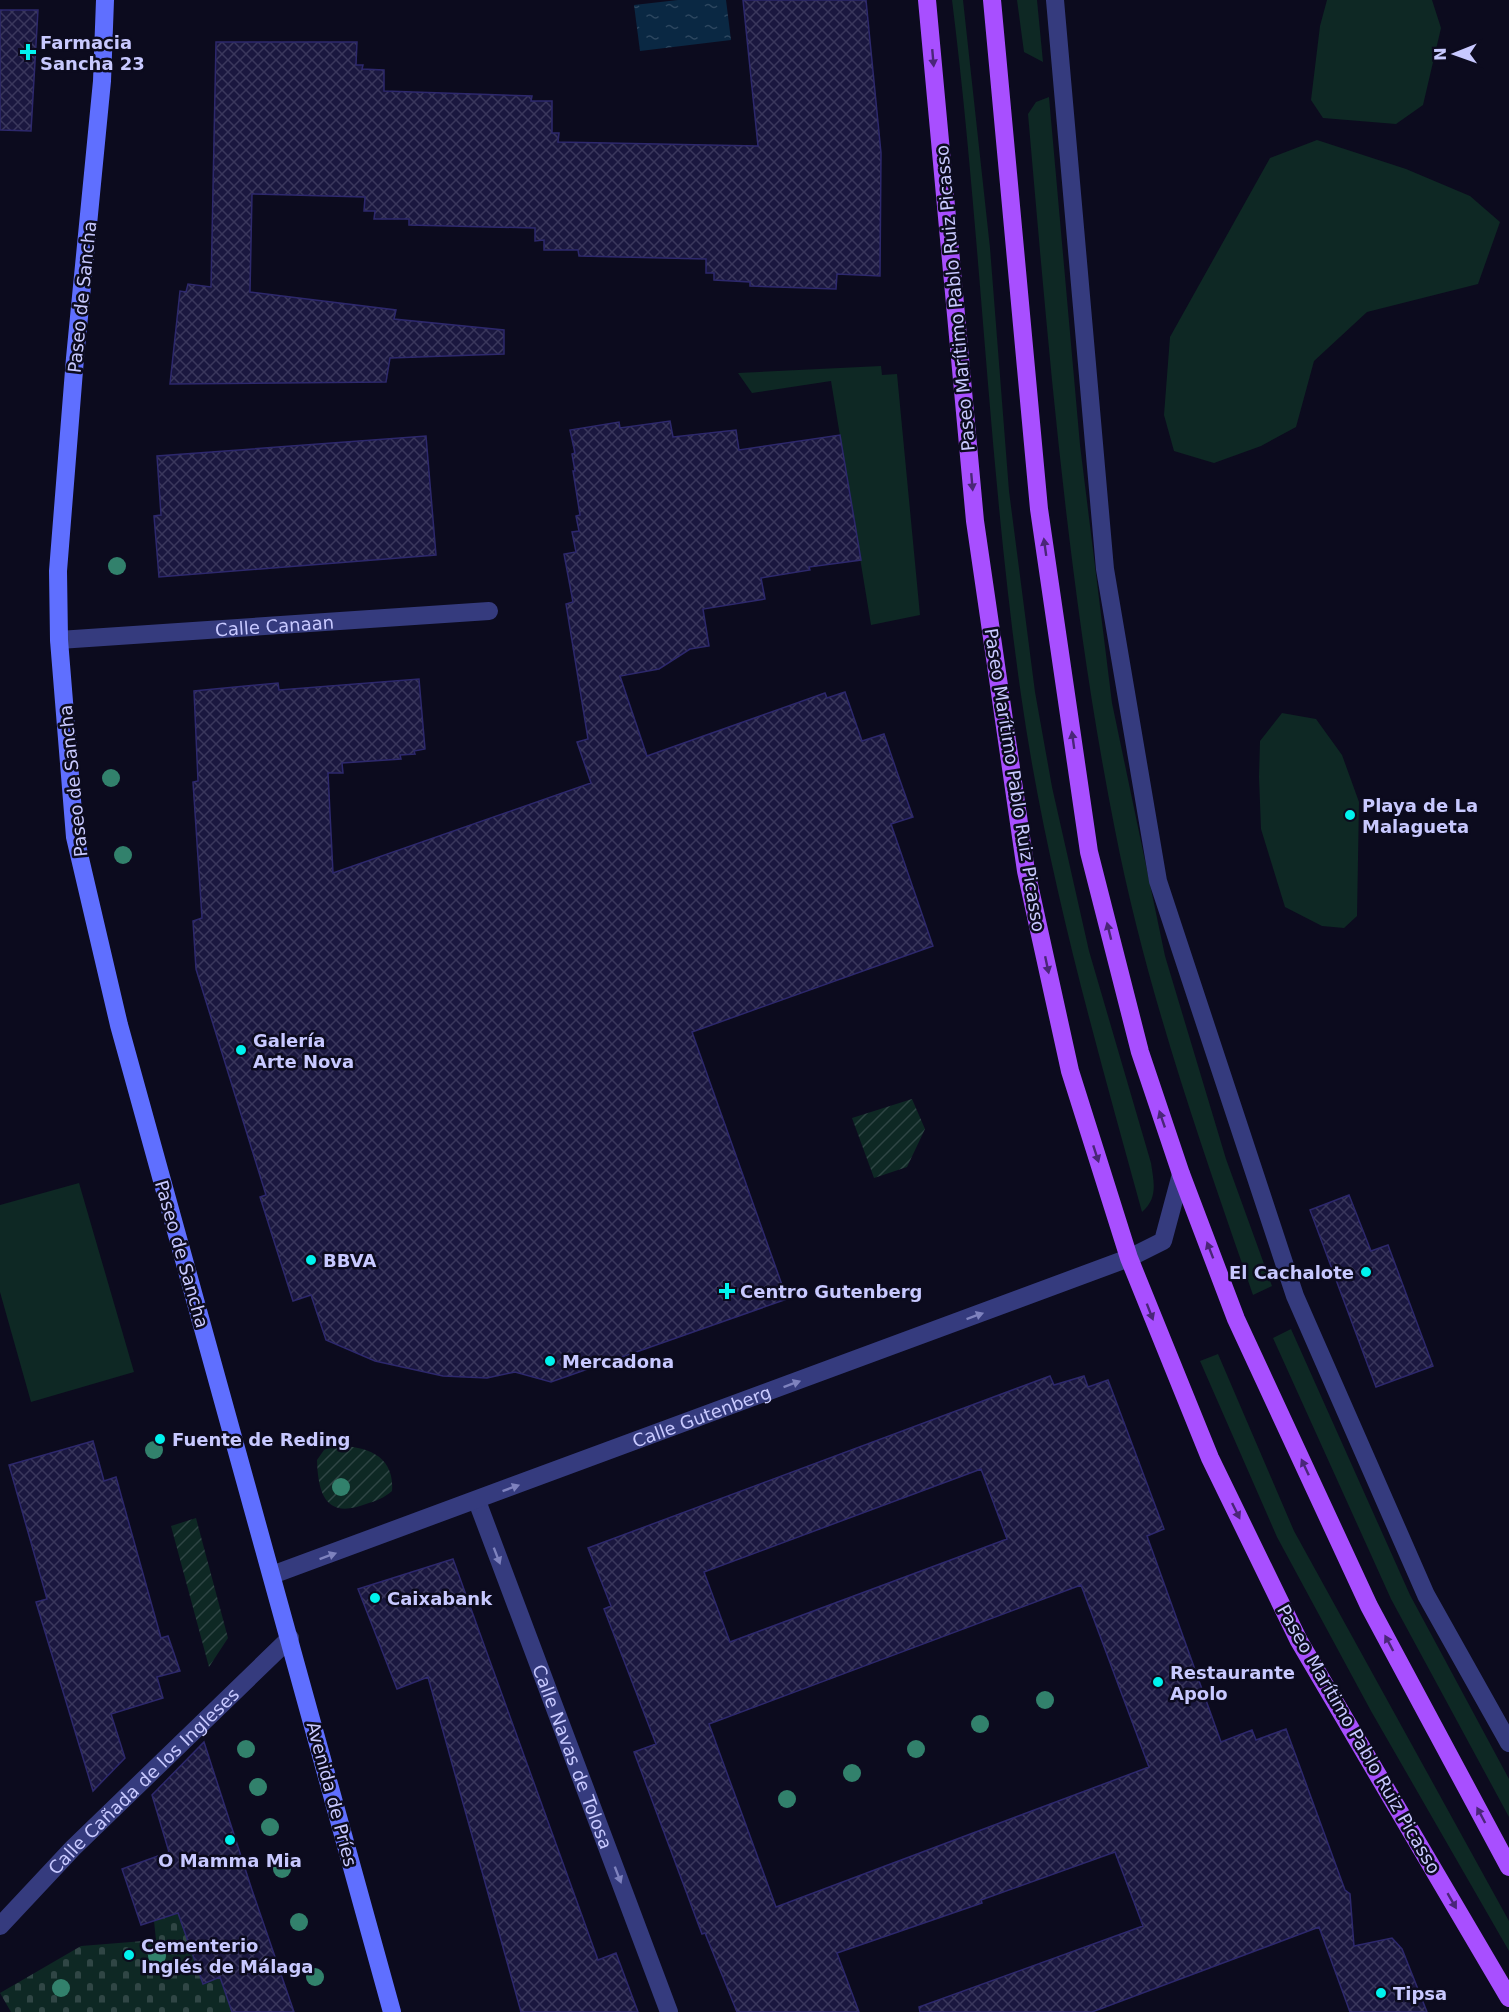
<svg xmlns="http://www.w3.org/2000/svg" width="1509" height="2012" font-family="'DejaVu Sans',sans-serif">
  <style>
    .grass { fill: #0e2824 }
    .cemetery { fill: url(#cemetery-stones) }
    .garden { fill: url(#garden-furrows) }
    .water { fill: url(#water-ripples) }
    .building { fill: url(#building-cross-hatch); stroke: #2d286c; stroke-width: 1.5; fill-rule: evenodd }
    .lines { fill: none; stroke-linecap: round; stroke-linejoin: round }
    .street { stroke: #353b7e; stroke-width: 18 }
    .secondary { stroke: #5f6fff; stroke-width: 18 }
    .primary { stroke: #a84fff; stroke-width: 18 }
    .tree { fill: #32816c }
    .oneway { fill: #4a2678 }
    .oneway2 { fill: #7e82be }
    .poi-dot { fill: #00f3ee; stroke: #0c0b1e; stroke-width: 2 }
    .labels { text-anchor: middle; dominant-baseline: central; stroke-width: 5; stroke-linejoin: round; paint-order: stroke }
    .poi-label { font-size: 18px; font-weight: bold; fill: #c8c9ff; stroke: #0c0b1e; text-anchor: start }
    .street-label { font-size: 18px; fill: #c8c9ff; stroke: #0c0b1e }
  </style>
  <defs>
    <pattern id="cemetery-stones" width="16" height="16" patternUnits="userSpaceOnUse" patternTransform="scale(1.5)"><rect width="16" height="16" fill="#0e2824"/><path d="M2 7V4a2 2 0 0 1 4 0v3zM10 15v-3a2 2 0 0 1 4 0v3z" fill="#304645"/></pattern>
    <pattern id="garden-furrows" width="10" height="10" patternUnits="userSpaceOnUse" patternTransform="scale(1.5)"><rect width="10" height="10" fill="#0e2824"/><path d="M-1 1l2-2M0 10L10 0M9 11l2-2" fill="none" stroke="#304645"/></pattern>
    <pattern id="water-ripples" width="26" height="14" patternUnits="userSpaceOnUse" patternTransform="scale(1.5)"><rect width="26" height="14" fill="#0a2843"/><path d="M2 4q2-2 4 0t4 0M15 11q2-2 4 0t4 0" fill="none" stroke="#2c465f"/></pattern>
    <pattern id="building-cross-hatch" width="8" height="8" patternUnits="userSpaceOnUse" patternTransform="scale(1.5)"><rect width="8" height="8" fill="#1a173f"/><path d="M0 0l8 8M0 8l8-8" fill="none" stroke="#3a375c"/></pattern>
  </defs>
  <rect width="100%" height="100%" fill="#0c0b1e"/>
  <path class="grass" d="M 952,0 L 963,0 L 990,248 L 1009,491 L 1035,692 L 1052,787 L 1089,951 L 1151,1163 C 1154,1183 1158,1198 1142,1212 C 1095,1041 1046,871 1021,695 C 988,464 981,231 952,0 Z
    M 1017,0 L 1037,0 L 1043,62 L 1024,52 Z
    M 1327,0 L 1432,0 L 1441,28 L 1423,105 L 1396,124 L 1323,118 L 1311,100 L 1320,26 Z
    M 1049,97 L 1080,445 L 1112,703 L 1165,956 L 1226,1159 L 1272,1286 L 1253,1295 C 1200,1142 1146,989 1115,830 C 1068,593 1049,354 1028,114 L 1036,102 Z
    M 1317,140 L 1406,169 L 1470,196 L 1500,222 L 1478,284 L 1367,312 L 1314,361 L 1296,427 L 1261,446 L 1214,463 L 1174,451 L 1164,415 L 1170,337 L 1270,158 Z
    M 881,366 L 882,375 L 897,374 L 920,615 L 871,625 L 831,381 L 752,393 L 738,373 Z
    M 1282,713 L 1316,719 L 1342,755 L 1359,802 L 1357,916 L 1344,928 L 1322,926 L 1285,907 L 1261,829 L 1259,777 L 1260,741 Z
    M 79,1183 L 134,1372 L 31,1402 L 0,1292 L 0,1205 Z
    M 1291,1329 L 1410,1595 L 1509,1779 L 1509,1817 L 1391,1599 L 1273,1338 Z
    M 1218,1354 L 1294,1531 L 1509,1921 L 1509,1951 L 1371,1711 L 1277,1537 L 1200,1361 Z"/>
  <path class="cemetery" d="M 180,1913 L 220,1977 L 232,2012 L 11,2012 L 0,1993 L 81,1946 L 156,1940 L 154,1921 Z"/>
  <path class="garden" d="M 912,1099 L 925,1129 L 907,1167 L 874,1178 L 852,1118 Z
    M 333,1446 C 364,1445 395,1454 392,1491 C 384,1498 376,1501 366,1504 C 327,1519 318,1496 317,1460 L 324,1450 Z
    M 196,1518 L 228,1638 L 209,1667 L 171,1526 Z"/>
  <path class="water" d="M 678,0 L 726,0 L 731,40 L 640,51 L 634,5 Z"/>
  <path class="building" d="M 743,0 L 866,0 L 881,153 L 880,276 L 837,274 L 836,289 L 750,286 L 750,282 L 714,280 L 714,273 L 706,273 L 706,259 L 579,256 L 578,250 L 544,250 L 544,240 L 535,241 L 535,228 L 409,225 L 409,219 L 374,219 L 375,211 L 364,211 L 365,197 L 252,194 L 250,292 L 396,310 L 394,319 L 504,330 L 504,354 L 390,358 L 386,382 L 170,384 L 180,291 L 186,292 L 188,284 L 211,287 L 216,42 L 357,42 L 356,65 L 363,65 L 362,69 L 384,70 L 384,91 L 532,96 L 531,101 L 552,101 L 552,133 L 559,133 L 558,142 L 758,146 Z
    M 0,10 L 38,10 L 31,131 L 0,130 Z
    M 670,421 L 673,437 L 736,430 L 739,450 L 840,435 L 861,560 L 809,567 L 810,570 L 761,578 L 765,599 L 703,609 L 709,646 L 690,649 L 659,669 L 620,676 L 647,756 L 825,693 L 827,698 L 845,692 L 862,741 L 884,734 L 897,772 L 913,817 L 891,824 L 933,946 L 692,1032 L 787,1299 L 551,1382 L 515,1372 L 487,1378 L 443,1376 L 375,1361 L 326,1340 L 311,1295 L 293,1301 L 260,1197 L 266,1195 L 196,969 L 193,921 L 202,918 L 193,782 L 198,781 L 194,691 L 278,683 L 279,690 L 419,679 L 425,749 L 414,751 L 415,754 L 400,755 L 401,759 L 342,763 L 343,773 L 328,773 L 333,873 L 591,783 L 577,742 L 588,739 L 566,604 L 573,602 L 564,554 L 576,552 L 572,532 L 579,531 L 576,516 L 580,515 L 573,471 L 575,471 L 572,454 L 575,453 L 570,430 L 619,422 L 620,428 Z
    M 426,436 L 436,555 L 159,577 L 154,516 L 161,515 L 157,456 Z
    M 1349,1195 L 1371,1251 L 1388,1245 L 1433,1366 L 1376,1387 L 1310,1210 Z
    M 1050,1376 L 1054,1385 L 1084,1376 L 1088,1387 L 1108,1380 L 1164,1529 L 1147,1536 L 1221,1742 L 1252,1730 L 1256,1740 L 1286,1729 L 1345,1890 L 1350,1894 L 1354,1946 L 1392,1938 L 1402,1949 L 1427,2012 L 1350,2012 L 1319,1927 L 1092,2012 L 920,2012 L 919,2007 L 1143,1926 L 1115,1852 L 981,1900 L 982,1903 L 837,1953 L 859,2012 L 737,2012 L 705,1933 L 702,1934 L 634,1752 L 656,1744 L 604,1609 L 611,1606 L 588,1548 ZM 981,1469 L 1007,1539 L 730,1642 L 704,1572 ZM 1081,1585 L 1149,1767 L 776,1907 L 709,1724 Z
    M 93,1441 L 104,1481 L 116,1477 L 161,1638 L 168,1636 L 180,1671 L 157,1677 L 163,1698 L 111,1714 L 125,1758 L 93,1791 L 36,1602 L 47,1599 L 9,1465 Z
    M 453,1559 L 598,1960 L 616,1953 L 638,2012 L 521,2012 L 428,1677 L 397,1689 L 358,1589 Z
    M 204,1742 L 252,1890 L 294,2012 L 232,2012 L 220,1977 L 203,1984 L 178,1913 L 141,1925 L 122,1869 L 169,1852 L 152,1795 Z"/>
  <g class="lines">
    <g class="street">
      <path d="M 1055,0 L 1105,569 L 1158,881 L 1295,1296 L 1426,1595 L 1509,1743"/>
      <path id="s1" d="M 59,640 L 489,611"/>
      <path id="s2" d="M 477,1501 L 669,2012"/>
      <path id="s3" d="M 272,1575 L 1129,1258 L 1163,1241 L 1181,1174"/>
      <path id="s4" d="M 0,1926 L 73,1848 L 290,1638"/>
    </g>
    <path class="secondary" d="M 105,0 L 102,81 L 75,358 L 58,571 L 59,640 L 75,837 L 119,1025 L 392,2012"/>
    <path class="primary" d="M 927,0 L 975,521 L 1026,871 L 1070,1071 L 1129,1258 L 1210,1458 L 1299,1641 L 1509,1998
      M 992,0 L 1039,509 L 1089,852 L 1140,1052 L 1181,1174 L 1236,1319 L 1369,1606 L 1509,1867"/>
  </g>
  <g class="tree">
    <circle cx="117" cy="566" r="9"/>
    <circle cx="111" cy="778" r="9"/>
    <circle cx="123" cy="855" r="9"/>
    <circle cx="154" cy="1450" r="9"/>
    <circle cx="341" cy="1487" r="9"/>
    <circle cx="1045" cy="1700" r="9"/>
    <circle cx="980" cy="1724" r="9"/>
    <circle cx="246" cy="1749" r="9"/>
    <circle cx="916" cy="1749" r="9"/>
    <circle cx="852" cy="1773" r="9"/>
    <circle cx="258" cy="1787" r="9"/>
    <circle cx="787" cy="1799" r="9"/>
    <circle cx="270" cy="1827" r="9"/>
    <circle cx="282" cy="1869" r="9"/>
    <circle cx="299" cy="1922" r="9"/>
    <circle cx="157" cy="1956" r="9"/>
    <circle cx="315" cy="1977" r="9"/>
    <circle cx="61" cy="1988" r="9"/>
  </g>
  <defs><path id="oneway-solid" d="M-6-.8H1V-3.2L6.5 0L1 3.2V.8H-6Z" transform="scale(1.5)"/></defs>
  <g class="oneway">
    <use href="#oneway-solid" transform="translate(933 58) rotate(85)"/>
    <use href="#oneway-solid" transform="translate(972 482) rotate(85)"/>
    <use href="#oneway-solid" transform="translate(1045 547) rotate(-98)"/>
    <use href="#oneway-solid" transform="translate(1073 740) rotate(-98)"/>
    <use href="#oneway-solid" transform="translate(1109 931) rotate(-104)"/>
    <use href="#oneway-solid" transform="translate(1047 965) rotate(78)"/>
    <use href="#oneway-solid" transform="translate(1162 1119) rotate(-109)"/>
    <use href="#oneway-solid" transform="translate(1096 1154) rotate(72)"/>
    <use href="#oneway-solid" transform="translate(1210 1250) rotate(-111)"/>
    <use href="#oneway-solid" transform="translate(1150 1312) rotate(69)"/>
    <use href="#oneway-solid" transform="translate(1305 1467) rotate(-115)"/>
    <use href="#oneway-solid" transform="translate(1236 1511) rotate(64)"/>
    <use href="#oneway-solid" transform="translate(1389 1643) rotate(-118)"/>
    <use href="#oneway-solid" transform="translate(1481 1815) rotate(-118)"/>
    <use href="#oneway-solid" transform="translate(1452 1901) rotate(60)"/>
  </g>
  <g class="oneway2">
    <use href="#oneway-solid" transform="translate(975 1316) rotate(-20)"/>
    <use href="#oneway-solid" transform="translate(792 1384) rotate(-20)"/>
    <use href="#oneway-solid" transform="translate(511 1488) rotate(-20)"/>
    <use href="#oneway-solid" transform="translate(328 1556) rotate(-20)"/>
    <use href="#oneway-solid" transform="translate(497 1556) rotate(69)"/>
    <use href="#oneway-solid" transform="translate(618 1875) rotate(69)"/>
  </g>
  <g class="poi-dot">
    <path d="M25 43h6v6h6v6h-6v6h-6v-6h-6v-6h6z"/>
    <circle cx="1350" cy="815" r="6"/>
    <circle cx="241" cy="1050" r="6"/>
    <circle cx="311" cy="1260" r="6"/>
    <circle cx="1366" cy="1272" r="6"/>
    <path d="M724 1282h6v6h6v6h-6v6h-6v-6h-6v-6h6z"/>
    <circle cx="550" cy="1361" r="6"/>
    <circle cx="160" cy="1439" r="6"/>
    <circle cx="375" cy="1598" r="6"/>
    <circle cx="1158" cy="1682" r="6"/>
    <circle cx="230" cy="1840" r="6"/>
    <circle cx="129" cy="1955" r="6"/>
    <circle cx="1381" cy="1993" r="6"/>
  </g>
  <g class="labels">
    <g class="poi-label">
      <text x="40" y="42">Farmacia<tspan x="40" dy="21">Sancha 23</tspan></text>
      <text x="1362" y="805">Playa de La<tspan x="1362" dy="21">Malagueta</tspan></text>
      <text x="253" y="1040">Galería<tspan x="253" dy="21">Arte Nova</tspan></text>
      <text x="323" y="1260">BBVA</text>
      <text x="1354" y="1272" text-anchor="end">El Cachalote</text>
      <text x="740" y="1291">Centro Gutenberg</text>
      <text x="562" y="1361">Mercadona</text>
      <text x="172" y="1439">Fuente de Reding</text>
      <text x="387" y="1598">Caixabank</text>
      <text x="1170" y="1672">Restaurante<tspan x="1170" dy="21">Apolo</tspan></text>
      <text x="230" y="1860" text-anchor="middle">O Mamma Mia</text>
      <text x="141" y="1945">Cementerio<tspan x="141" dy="21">Inglés de Málaga</tspan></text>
      <text x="1393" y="1993">Tipsa</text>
    </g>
    <g class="street-label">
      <text transform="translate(82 297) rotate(-84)">Paseo de Sancha</text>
      <text transform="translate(955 298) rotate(-95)">Paseo Marítimo Pablo Ruiz Picasso</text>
      <text stroke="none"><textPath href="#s1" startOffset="216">Calle Canaan</textPath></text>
      <text transform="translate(1015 780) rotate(81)">Paseo Marítimo Pablo Ruiz Picasso</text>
      <text transform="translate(73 781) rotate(-96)">Paseo de Sancha</text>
      <text transform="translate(182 1254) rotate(74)">Paseo de Sancha</text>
      <text stroke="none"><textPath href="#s3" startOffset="458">Calle Gutenberg</textPath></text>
      <text transform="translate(1359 1739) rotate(60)">Paseo Marítimo Pablo Ruiz Picasso</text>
      <text stroke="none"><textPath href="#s2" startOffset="273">Calle Navas de Tolosa</textPath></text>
      <text stroke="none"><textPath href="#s4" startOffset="204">Calle Cañada de los Ingleses</textPath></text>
      <text transform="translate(332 1794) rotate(75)">Avenida de Príes</text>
    </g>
  </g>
  <g transform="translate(1455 54) rotate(269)" stroke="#0c0b1e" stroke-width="4.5" paint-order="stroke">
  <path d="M0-4.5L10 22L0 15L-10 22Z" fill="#c8c9ff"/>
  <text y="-9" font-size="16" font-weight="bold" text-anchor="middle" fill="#c8c9ff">N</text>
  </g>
</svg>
